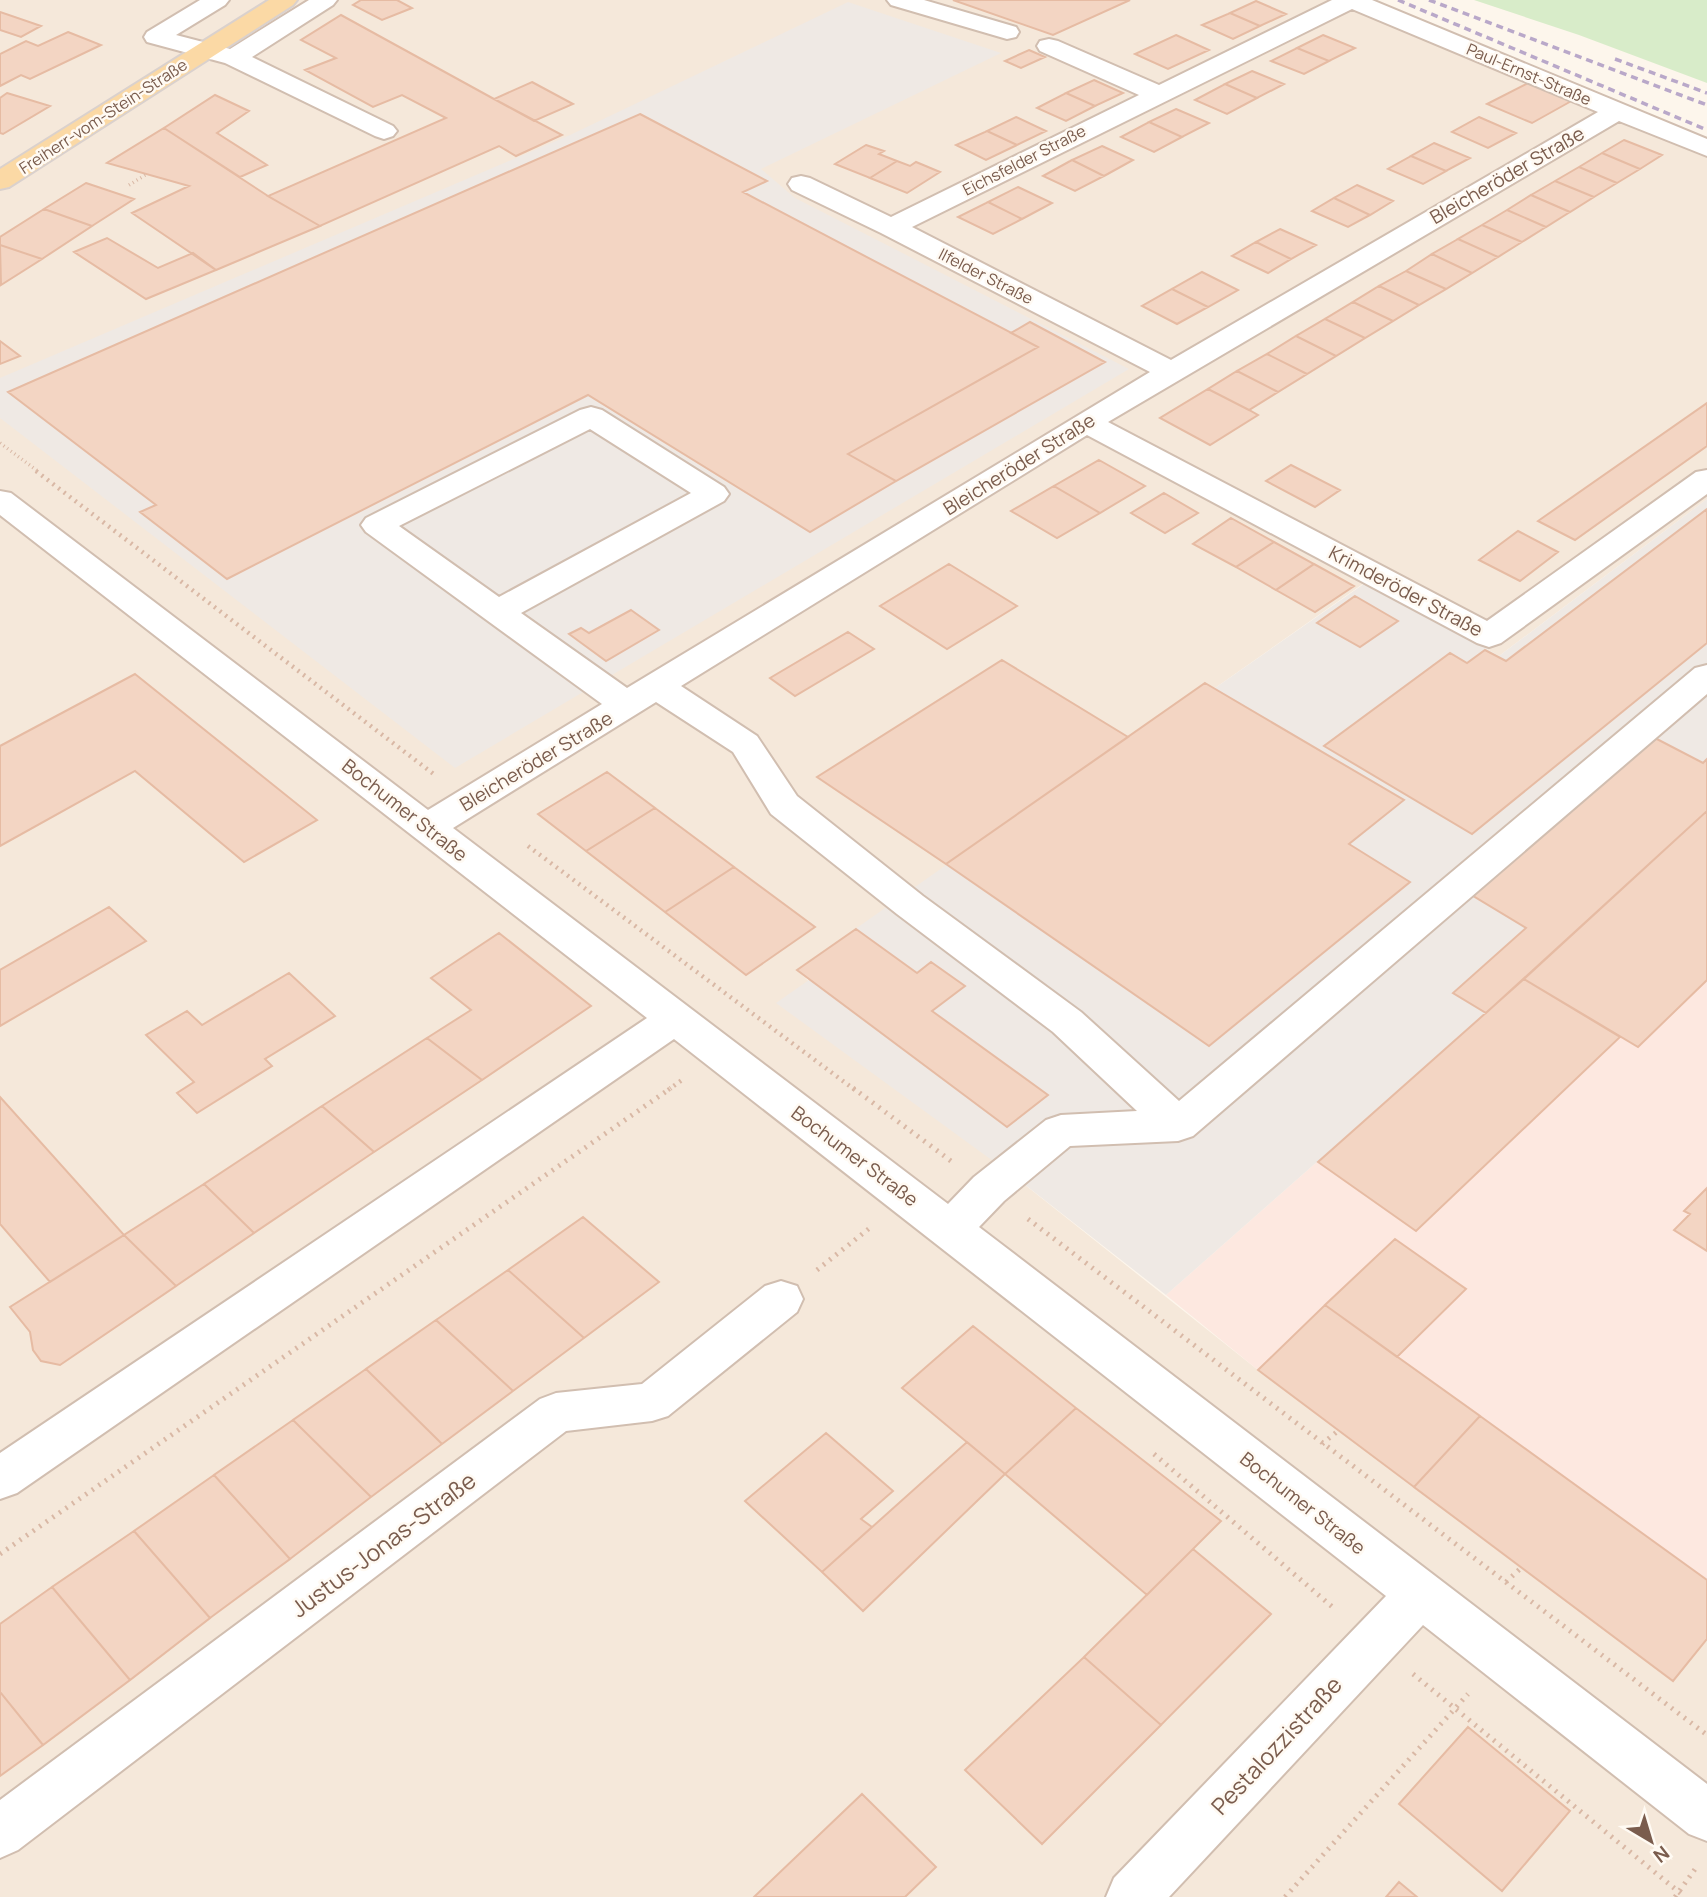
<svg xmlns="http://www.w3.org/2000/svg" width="1707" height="1897" font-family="Manrope,sans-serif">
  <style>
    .residential { fill: #f5e8da }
    .commercial { fill: #fde8e0 }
    .industrial { fill: #efe9e4 }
    .green { fill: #d8ecc9 }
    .building { fill: #f3d5c3; stroke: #e6bba3; stroke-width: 2 }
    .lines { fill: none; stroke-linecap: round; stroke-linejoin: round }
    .minor-casing { stroke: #d1beb0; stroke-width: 4 }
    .major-casing { stroke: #dad1cd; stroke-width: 4 }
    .path-far2 { stroke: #d9b8a5; stroke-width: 3.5; stroke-dasharray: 1 3.5; stroke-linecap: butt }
    .path-far1 { stroke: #d9b8a5; stroke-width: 4.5; stroke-dasharray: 2 5; stroke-linecap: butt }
    .path { stroke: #d9b8a5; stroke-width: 5; stroke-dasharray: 2 6; stroke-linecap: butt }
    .minor { fill: #fff; fill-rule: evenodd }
    .major { fill: #fbd9a5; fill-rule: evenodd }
    .rail { stroke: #b9a8c9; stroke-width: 3.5; stroke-dasharray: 7 5; stroke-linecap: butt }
    .labels { text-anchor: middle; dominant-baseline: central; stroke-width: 5; stroke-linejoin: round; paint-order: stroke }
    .far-street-label { font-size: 16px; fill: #7a5c4d; stroke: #fffaf3 }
    .street-label { font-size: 19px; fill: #7a5c4d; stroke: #fffaf3 }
    .near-street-label { font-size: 23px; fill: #7a5c4d; stroke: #fffaf3 }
  </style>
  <rect width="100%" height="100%" fill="#fdf6ec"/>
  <path class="residential" d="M 0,0 L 1375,0 L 1707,139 L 1707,499 L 1499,656 L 1367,581 L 1215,688 L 1205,683 L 798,971 L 1015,1177 L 1258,1370 L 1707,1580 L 1707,1897 L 0,1897 Z"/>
  <path class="commercial" d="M 1707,811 L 1707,1580 L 1325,1306 L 1258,1370 L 1166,1295 L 1486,1013 Z"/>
  <path class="industrial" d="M 848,2 L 1001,53 L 761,169 L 795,198 L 1129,369 L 455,768 L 0,418 L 0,378 L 570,135 Z
    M 1707,499 L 1707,811 L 1486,1013 L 1166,1295 L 1015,1177 L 776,1003 L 809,980 L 797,970 L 1205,683 L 1215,688 L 1368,581 L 1499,656 Z"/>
  <path class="green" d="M 1474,0 L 1707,0 L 1707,83 L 1579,35 Z"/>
  <path class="building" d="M 361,0 L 397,0 L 412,8 L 382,20 L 353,5 Z
    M 953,0 L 1130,0 L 1053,35 Z
    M 1256,1 L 1286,14 L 1260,26 L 1230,13 Z
    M 0,12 L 41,26 L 21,37 L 0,30 Z
    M 1230,13 L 1260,26 L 1233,39 L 1202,25 Z
    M 341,15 L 494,99 L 562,135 L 516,156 L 499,146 L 320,226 L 268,196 L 446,118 L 402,95 L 373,107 L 305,70 L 336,58 L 301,40 Z
    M 68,32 L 101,45 L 30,79 L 21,75 L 0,86 L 0,54 L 26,41 L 38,46 Z
    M 1176,35 L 1209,50 L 1168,69 L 1135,54 Z
    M 1323,35 L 1355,48 L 1329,61 L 1297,48 Z
    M 1297,48 L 1329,61 L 1304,74 L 1271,61 Z
    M 1029,50 L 1045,57 L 1021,68 L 1005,61 Z
    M 1252,71 L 1284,84 L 1257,98 L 1225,84 Z
    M 1094,80 L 1123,93 L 1095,106 L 1066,93 Z
    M 1532,81 L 1575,99 L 1532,123 L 1487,104 Z
    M 532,82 L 573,104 L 534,121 L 494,99 Z
    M 1225,84 L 1257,98 L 1227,114 L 1195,100 Z
    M 7,93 L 50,106 L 3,134 L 0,133 L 0,98 Z
    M 1066,93 L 1095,106 L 1066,121 L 1037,108 Z
    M 215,95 L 249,111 L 217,133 L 267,165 L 240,177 L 164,128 Z
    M 1176,109 L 1209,123 L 1182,137 L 1149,122 Z
    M 640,114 L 767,181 L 743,192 L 1038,347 L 848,454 L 896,481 L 810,532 L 588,395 L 227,579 L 140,512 L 156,505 L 8,392 Z
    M 1016,117 L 1046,131 L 1017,145 L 987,131 Z
    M 1479,117 L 1516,133 L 1488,148 L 1452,132 Z
    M 1149,122 L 1182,137 L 1154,152 L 1121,137 Z
    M 164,128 L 268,196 L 320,226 L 216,270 L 132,213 L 189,186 L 107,163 Z
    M 987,131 L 1017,145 L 986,160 L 956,145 Z
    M 1624,140 L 1662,155 L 1640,169 L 1602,153 Z
    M 1434,143 L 1470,158 L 1446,171 L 1411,156 Z
    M 866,145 L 884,151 L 879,154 L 897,161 L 870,178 L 835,164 Z
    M 1102,146 L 1133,160 L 1104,176 L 1072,160 Z
    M 1602,153 L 1640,169 L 1617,183 L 1579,167 Z
    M 1411,156 L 1446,171 L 1423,184 L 1388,169 Z
    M 1072,160 L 1104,176 L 1075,191 L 1043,176 Z
    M 897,161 L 910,166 L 916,162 L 940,172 L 907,193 L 870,178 Z
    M 1579,167 L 1617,183 L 1594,197 L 1555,181 Z
    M 1555,181 L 1594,197 L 1570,212 L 1531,195 Z
    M 86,183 L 134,199 L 92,226 L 44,209 Z
    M 1357,185 L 1393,201 L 1370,215 L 1334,198 Z
    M 1018,187 L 1052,203 L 1022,219 L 988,202 Z
    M 1531,195 L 1570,212 L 1546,227 L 1507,210 Z
    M 1334,198 L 1370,215 L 1348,227 L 1312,211 Z
    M 988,202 L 1022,219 L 993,234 L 958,217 Z
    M 44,209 L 92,226 L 42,259 L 0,245 L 0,237 Z
    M 1507,210 L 1546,227 L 1522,242 L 1482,225 Z
    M 1482,225 L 1522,242 L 1498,257 L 1458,239 Z
    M 1280,229 L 1316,245 L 1291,259 L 1256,242 Z
    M 107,238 L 158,268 L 193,253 L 216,270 L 146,299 L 74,252 Z
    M 1458,239 L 1498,257 L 1472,273 L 1432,254 Z
    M 1256,242 L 1291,259 L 1268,273 L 1232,256 Z
    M 0,245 L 42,259 L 1,285 Z
    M 1432,254 L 1472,273 L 1446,289 L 1406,271 Z
    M 1406,271 L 1446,289 L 1419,305 L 1379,286 Z
    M 1202,272 L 1238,290 L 1208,307 L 1172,289 Z
    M 1379,286 L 1419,305 L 1393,321 L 1353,302 Z
    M 1172,289 L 1208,307 L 1177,324 L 1142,306 Z
    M 1353,302 L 1393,321 L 1365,338 L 1325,319 Z
    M 1325,319 L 1365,338 L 1336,356 L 1296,336 Z
    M 1030,322 L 1105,362 L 896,481 L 848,454 L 1038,347 L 1011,333 Z
    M 1296,336 L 1336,356 L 1307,374 L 1267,354 Z
    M 0,341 L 20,356 L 0,364 Z
    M 1267,354 L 1307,374 L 1278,392 L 1237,371 Z
    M 1237,371 L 1278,392 L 1249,410 L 1208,389 Z
    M 1208,389 L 1249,410 L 1258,415 L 1210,445 L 1160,418 Z
    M 1707,403 L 1707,446 L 1575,540 L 1538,521 Z
    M 1099,460 L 1145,486 L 1100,513 L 1054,486 Z
    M 1291,465 L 1340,490 L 1315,507 L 1266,481 Z
    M 1054,486 L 1100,513 L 1057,538 L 1011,511 Z
    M 1164,493 L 1198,513 L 1165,533 L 1131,513 Z
    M 1707,509 L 1707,643 L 1472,834 L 1324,746 L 1450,653 L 1467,663 L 1485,650 L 1506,661 Z
    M 1231,518 L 1274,542 L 1236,567 L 1193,544 Z
    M 1518,531 L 1558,552 L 1520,581 L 1479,560 Z
    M 1274,542 L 1314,564 L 1276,590 L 1236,567 Z
    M 949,564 L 1017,606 L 947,649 L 880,606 Z
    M 1314,564 L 1354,586 L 1315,612 L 1276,590 Z
    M 1355,596 L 1398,621 L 1360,647 L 1317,623 Z
    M 631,610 L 659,630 L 606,661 L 569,634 L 581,628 L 589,633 Z
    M 848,632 L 874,649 L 795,696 L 770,678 Z
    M 1002,660 L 1128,737 L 946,864 L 817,777 Z
    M 135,674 L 317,820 L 244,862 L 135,771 L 0,846 L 0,746 Z
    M 1205,683 L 1404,800 L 1349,844 L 1410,882 L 1209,1046 L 946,864 Z
    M 1653,737 L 1703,763 L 1707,759 L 1707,811 L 1486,1013 L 1453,993 L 1526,928 L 1470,894 Z
    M 607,772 L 655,808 L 586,851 L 538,814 Z
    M 655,808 L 734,867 L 665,912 L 586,851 Z
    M 1707,811 L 1707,980 L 1638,1047 L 1524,979 Z
    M 734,867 L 815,927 L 746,975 L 665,912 Z
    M 109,907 L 146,941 L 0,1026 L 0,970 Z
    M 856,929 L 917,973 L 931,962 L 965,986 L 932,1011 L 1048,1095 L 1007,1127 L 797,970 Z
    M 499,933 L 591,1006 L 482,1080 L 427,1038 L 471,1010 L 431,978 Z
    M 289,973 L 335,1016 L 265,1059 L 272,1066 L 197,1113 L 177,1093 L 194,1082 L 146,1035 L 187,1011 L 202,1025 Z
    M 1524,979 L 1620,1037 L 1416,1231 L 1318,1162 Z
    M 427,1038 L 482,1080 L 374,1152 L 322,1106 Z
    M 0,1097 L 124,1235 L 50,1282 L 0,1224 Z
    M 322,1106 L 374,1152 L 254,1233 L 204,1184 Z
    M 204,1184 L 254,1233 L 176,1286 L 124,1235 Z
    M 1707,1188 L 1707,1251 L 1674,1230 L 1690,1214 L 1684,1211 Z
    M 583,1217 L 659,1282 L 584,1338 L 508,1270 Z
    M 124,1235 L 176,1286 L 60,1365 L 41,1361 L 33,1350 L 30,1332 L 10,1307 Z
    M 1395,1239 L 1466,1289 L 1397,1357 L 1325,1305 Z
    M 508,1270 L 584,1338 L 513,1391 L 436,1320 Z
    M 1325,1305 L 1480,1416 L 1414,1487 L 1258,1370 Z
    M 436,1320 L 513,1391 L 442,1444 L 366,1369 Z
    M 973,1326 L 1076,1408 L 1005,1474 L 902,1388 Z
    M 366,1369 L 442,1444 L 371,1497 L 293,1420 Z
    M 1076,1408 L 1221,1521 L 1147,1595 L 1005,1474 Z
    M 1480,1416 L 1707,1580 L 1707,1639 L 1673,1681 L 1414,1487 Z
    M 293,1420 L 371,1497 L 290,1559 L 214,1475 Z
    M 826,1433 L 893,1491 L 861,1519 L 872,1527 L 822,1572 L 745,1501 Z
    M 967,1442 L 1005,1474 L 863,1611 L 822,1572 Z
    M 214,1475 L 290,1559 L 210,1618 L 134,1531 Z
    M 134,1531 L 210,1618 L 130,1680 L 52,1587 Z
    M 1193,1549 L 1271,1614 L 1161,1725 L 1084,1657 Z
    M 52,1587 L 130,1680 L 43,1745 L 0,1692 L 0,1624 Z
    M 1084,1657 L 1161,1725 L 1042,1844 L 965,1770 Z
    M 0,1692 L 43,1745 L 0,1776 Z
    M 1468,1727 L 1570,1811 L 1502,1891 L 1399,1804 Z
    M 862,1794 L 936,1867 L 905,1897 L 754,1897 Z
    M 1399,1882 L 1417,1897 L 1386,1897 Z"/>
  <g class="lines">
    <defs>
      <path id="minor" d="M 200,0 L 229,0 L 225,5 L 176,35 L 230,49 L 309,0 L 337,0 L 333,5 L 252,57 L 393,126 L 397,131 L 393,136 L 384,139 L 375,136 L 225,63 L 147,42 L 144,37 L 147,32 Z
        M 887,0 L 924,0 L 1016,27 L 1019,32 L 1016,37 L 1007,39 L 891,5 Z
        M 1332,0 L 1372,0 L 1707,139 L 1707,156 L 1619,121 L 1108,422 L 1487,621 L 1696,472 L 1707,470 L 1707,494 L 1501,643 L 1489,647 L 1477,643 L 1087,435 L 681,686 L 757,736 L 797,796 L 923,896 L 1081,1012 L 1179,1101 L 1695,668 L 1707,665 L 1707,694 L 1193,1136 L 1178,1141 L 1070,1146 L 1004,1201 L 979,1227 L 1707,1784 L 1707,1841 L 1689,1834 L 1423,1625 L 1169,1897 L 1106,1897 L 1114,1878 L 1386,1596 L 674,1039 L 17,1493 L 0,1499 L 0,1453 L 647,1018 L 0,515 L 0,491 L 11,493 L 428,810 L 602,704 L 366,532 L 361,525 L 366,518 L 580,410 L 591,407 L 602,410 L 724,487 L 729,494 L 724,501 L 521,613 L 627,688 L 1150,372 L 881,233 L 792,190 L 788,184 L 792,178 L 801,176 L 810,178 L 891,217 L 1139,95 L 1040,51 L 1037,46 L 1040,41 L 1049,39 L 1058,41 L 1159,85 ZM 1352,9 L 1598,112 L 1171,360 L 912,227 ZM 590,429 L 691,493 L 499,597 L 399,526 ZM 656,702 L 733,752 L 771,814 L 897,914 L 1053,1032 L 1137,1111 L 1061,1115 L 1046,1120 L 974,1177 L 948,1204 L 453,828 Z
        M 781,1281 L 797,1286 L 803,1299 L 797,1312 L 668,1416 L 652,1421 L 566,1431 L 18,1850 L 0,1858 L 0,1800 L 540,1399 L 556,1393 L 642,1384 L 765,1286 Z"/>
      <path id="major" d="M 269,0 L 297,0 L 293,5 L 9,187 L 0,189 L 0,169 Z"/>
    </defs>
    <use href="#minor" class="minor-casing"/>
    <use href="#major" class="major-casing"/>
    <path class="path-far2" d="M 129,185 L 147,174
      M 0,443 L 39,472"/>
    <path class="path-far1" d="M 36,471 L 435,775
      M 528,846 L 855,1090
      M 668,1090 L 682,1080"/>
    <path class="path" d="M 853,1088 L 951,1161
      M 1028,1219 L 1707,1735
      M 817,1270 L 871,1227
      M 1322,1444 L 1339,1430
      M 1154,1454 L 1336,1610
      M 0,1554 L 671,1088
      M 1506,1582 L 1522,1567
      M 1413,1674 L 1685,1897
      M 1285,1897 L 1468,1694
      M 1675,1897 L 1698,1865"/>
    <use href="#minor" class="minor"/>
    <use href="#major" class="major"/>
    <path class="rail" d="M 1398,0 L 1707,130
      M 1429,0 L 1707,105
      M 1615,59 L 1707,93"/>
  </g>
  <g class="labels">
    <g class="far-street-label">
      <text transform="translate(1529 74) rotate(23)">Paul-Ernst-Straße</text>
      <text transform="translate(103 116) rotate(-33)">Freiherr-vom-Stein-Straße</text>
      <text transform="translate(1024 160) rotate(-27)">Eichsfelder Straße</text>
      <text transform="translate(986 276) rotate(27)">Ilfelder Straße</text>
    </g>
    <g class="street-label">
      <text transform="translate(1507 175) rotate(-30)">Bleicheröder Straße</text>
      <text transform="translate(1019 464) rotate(-32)">Bleicheröder Straße</text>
      <text transform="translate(1406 591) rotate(28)">Krimderöder Straße</text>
      <text transform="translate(536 761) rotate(-31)">Bleicheröder Straße</text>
      <text transform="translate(405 810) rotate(38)">Bochumer Straße</text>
      <text transform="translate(855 1156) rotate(37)">Bochumer Straße</text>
      <text transform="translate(1303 1503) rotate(38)">Bochumer Straße</text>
    </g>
    <g class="near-street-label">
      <text transform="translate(383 1544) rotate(-37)">Justus-Jonas-Straße</text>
      <text transform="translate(1276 1745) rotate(-47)">Pestalozzistraße</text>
    </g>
  </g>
  <g transform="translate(1651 1841) rotate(142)" stroke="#fffaf3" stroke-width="5" paint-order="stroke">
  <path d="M0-5L12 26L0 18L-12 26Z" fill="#7a5c4d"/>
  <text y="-10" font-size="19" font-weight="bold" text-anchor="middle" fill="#7a5c4d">N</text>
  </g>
</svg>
